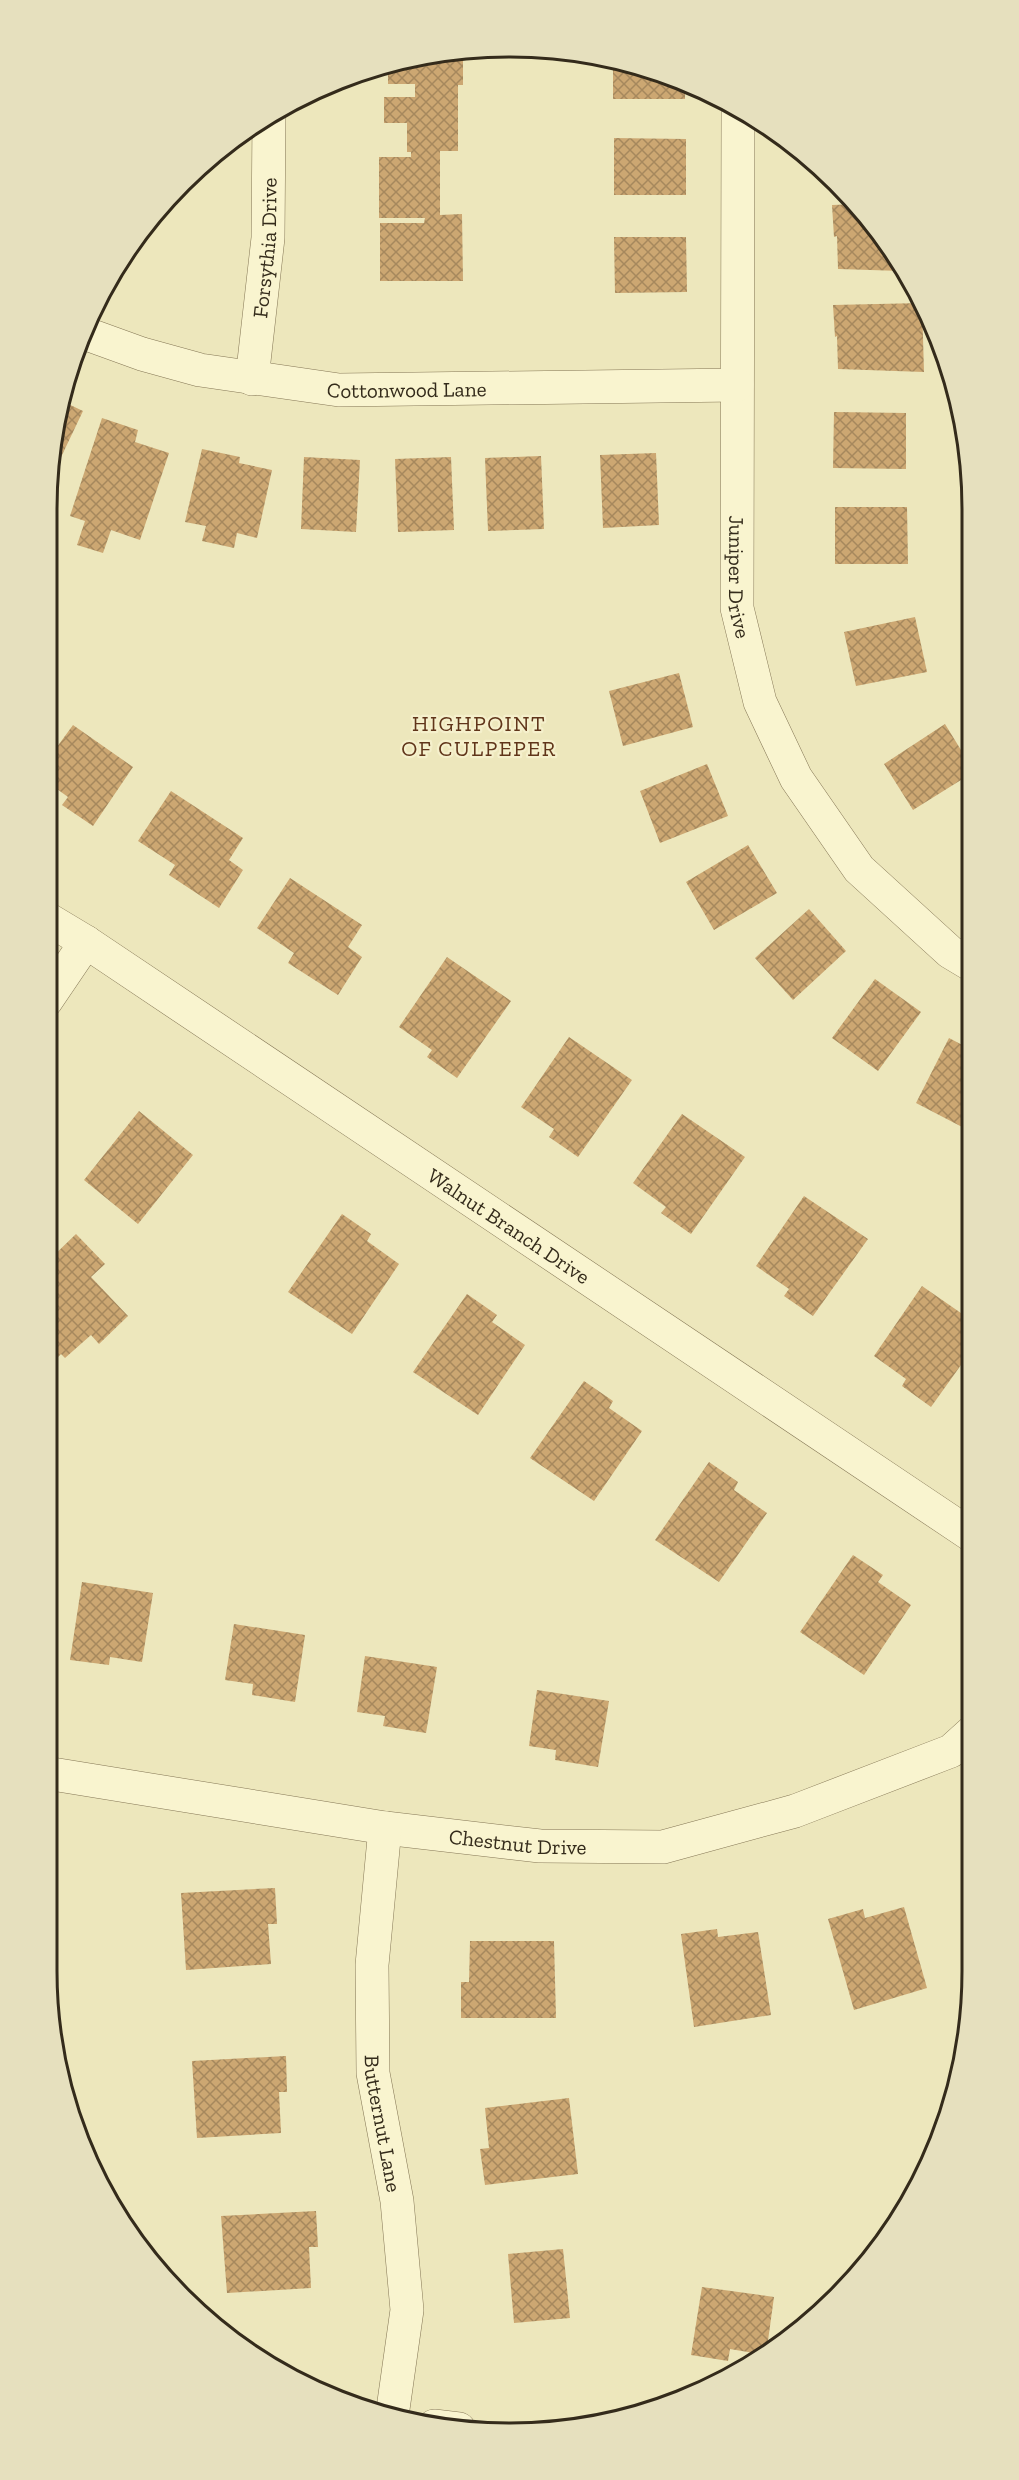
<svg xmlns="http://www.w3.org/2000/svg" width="1019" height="2480" font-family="'Zilla Slab',serif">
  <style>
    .building { fill: url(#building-cross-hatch) }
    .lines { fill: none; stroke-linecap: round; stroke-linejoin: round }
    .minor-casing { stroke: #857756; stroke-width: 34 }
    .minor { stroke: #f9f4cf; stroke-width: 33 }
    .labels { text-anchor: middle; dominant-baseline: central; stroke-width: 4.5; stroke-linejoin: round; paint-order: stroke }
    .street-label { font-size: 21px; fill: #342b1b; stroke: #f5f0cc }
    .neighbourhood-label { font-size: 22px; letter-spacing: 1.5px; fill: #60351a; stroke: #f5f0cc }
    .rim { fill: none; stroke: #342b1b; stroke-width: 3 }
  </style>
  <defs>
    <pattern id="building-cross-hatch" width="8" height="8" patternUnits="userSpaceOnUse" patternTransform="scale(1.5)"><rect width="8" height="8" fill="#cca772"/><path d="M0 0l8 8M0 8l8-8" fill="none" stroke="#a6885d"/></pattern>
  </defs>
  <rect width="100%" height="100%" fill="#ede7bc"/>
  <path class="building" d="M 463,50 L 463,85 L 458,85 L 458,151 L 440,151 L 440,215 L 462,214 L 463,281 L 380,281 L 380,223 L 424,223 L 425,218 L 379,218 L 379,157 L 411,157 L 411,152 L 407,152 L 407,123 L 384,123 L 384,97 L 415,97 L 415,84 L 388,84 L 388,63 Z
    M 613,61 L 658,71 L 685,84 L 685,99 L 613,99 Z
    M 614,138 L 686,139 L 686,195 L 614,195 Z
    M 858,204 L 902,271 L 838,269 L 837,236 L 834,237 L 832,205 Z
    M 614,237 L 686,237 L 687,292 L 615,293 Z
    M 922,303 L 924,372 L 838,369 L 837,336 L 835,337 L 833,305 Z
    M 64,402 L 83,411 L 53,474 L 52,474 Z
    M 834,412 L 906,413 L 906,469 L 833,468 Z
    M 102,418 L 138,430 L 135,442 L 169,453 L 140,540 L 111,530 L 103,553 L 77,545 L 85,521 L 70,516 Z
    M 202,449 L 240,457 L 239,463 L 272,470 L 257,538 L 237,533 L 234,548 L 202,541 L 206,526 L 185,522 Z
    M 656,453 L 659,525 L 603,528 L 600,455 Z
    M 541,456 L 544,529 L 488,531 L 485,458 Z
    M 304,457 L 360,460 L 356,532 L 301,529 Z
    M 451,457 L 454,530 L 398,532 L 395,459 Z
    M 835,507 L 907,507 L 908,564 L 835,564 Z
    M 915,617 L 927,672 L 856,686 L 844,632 Z
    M 679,673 L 693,727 L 623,746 L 609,691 Z
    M 945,724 L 969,763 L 969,775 L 913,810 L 884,764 Z
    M 73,725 L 133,767 L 93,826 L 62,805 L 68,797 L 46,781 L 46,762 Z
    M 707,764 L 728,816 L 660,843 L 640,791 Z
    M 171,791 L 243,838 L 229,860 L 243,870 L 219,908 L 169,875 L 175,865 L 138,841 Z
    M 748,845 L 777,893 L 714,930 L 686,882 Z
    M 290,878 L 362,925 L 348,947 L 362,957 L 338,995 L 288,963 L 294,953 L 257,928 Z
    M 809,909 L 846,951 L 793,1000 L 755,958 Z
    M 447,957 L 511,1001 L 457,1078 L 427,1057 L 432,1050 L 399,1027 Z
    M 875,979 L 921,1012 L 878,1071 L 832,1038 Z
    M 569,1037 L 632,1080 L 578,1157 L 549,1137 L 554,1129 L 521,1107 Z
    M 949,1038 L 970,1049 L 970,1121 L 966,1129 L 916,1103 Z
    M 139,1111 L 193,1155 L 138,1224 L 84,1180 Z
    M 682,1114 L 745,1157 L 691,1234 L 661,1213 L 666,1207 L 633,1183 Z
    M 804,1196 L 868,1239 L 813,1316 L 784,1296 L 789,1289 L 756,1266 Z
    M 342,1214 L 371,1234 L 367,1241 L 399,1264 L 352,1334 L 288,1292 Z
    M 76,1234 L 105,1264 L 91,1277 L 128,1316 L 99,1344 L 91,1335 L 65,1358 L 61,1354 L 51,1364 L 46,1359 L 46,1263 Z
    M 922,1286 L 971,1320 L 971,1351 L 931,1407 L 902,1386 L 906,1379 L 874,1356 Z
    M 467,1294 L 497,1315 L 492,1322 L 525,1345 L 478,1415 L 413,1372 Z
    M 584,1381 L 613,1401 L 609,1408 L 642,1431 L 594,1501 L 530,1458 Z
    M 709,1462 L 738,1482 L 734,1490 L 767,1513 L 719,1582 L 655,1540 Z
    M 853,1555 L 883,1575 L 878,1582 L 911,1605 L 864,1675 L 800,1632 Z
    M 82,1582 L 153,1593 L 142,1662 L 110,1657 L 109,1665 L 70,1660 Z
    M 234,1624 L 305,1635 L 295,1702 L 252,1695 L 253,1684 L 225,1680 Z
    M 365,1656 L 437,1667 L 426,1733 L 383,1726 L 385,1716 L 357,1712 Z
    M 537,1690 L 609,1701 L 598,1767 L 555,1760 L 556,1750 L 529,1746 Z
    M 275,1888 L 277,1924 L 268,1924 L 271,1964 L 186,1970 L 181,1893 Z
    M 904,1907 L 927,1988 L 854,2010 L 828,1919 L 863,1909 L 865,1918 Z
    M 717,1929 L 718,1937 L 758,1932 L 771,2015 L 694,2027 L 681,1934 Z
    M 470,1941 L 554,1941 L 556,2018 L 461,2018 L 461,1982 L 469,1982 Z
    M 286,2056 L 287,2092 L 279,2092 L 281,2133 L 197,2138 L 192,2061 Z
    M 569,2098 L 578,2174 L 485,2185 L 480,2149 L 489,2148 L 485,2108 Z
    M 316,2211 L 318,2247 L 309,2247 L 311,2288 L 227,2293 L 221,2216 Z
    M 563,2249 L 570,2318 L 514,2323 L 508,2254 Z
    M 852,2265 L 862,2267 L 850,2277 Z
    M 702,2287 L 774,2297 L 766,2355 L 730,2349 L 728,2361 L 691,2355 Z"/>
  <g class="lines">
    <defs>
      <g id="minor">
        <path id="s1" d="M 738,111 L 737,608 L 760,702 L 796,778 L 859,869 L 950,952 L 970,964"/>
        <path id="s2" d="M 84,333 L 142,354 L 200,370 L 339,390 L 737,385"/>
        <path id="s3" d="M 252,379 L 268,238 L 269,116"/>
        <path id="s4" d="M 46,918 L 86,942 L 971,1535"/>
        <path d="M 46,1001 L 86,942"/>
        <path id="s5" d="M 46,1773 L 385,1828 L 540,1846 L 663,1847 L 795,1811 L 951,1751 L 972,1732"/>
        <path id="s6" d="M 385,1828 L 372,1965 L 373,2073 L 397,2201 L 407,2310 L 392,2416"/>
        <path d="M 434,2426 L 459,2429"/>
      </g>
    </defs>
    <use href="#minor" class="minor-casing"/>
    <use href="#minor" class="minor"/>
  </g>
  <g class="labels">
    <g class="street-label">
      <text stroke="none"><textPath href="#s3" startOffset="132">Forsythia Drive</textPath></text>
      <text stroke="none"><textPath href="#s2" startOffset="330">Cottonwood Lane</textPath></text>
      <text stroke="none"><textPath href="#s1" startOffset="466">Juniper Drive</textPath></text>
      <text stroke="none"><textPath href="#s4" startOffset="556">Walnut Branch Drive</textPath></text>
      <text stroke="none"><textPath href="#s5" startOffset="477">Chestnut Drive</textPath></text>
      <text stroke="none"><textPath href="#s6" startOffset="297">Butternut Lane</textPath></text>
    </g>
    <g class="neighbourhood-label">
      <text x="479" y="723">HIGHPOINT<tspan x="479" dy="25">OF CULPEPER</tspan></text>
    </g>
  </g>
  <path d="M0 0H1019V2480H0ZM509 57H510A452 452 0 0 1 962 509V1971A452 452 0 0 1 510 2423H509A452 452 0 0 1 57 1971V509A452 452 0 0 1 509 57Z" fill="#e6e0be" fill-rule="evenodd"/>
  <path class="rim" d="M509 57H510A452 452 0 0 1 962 509V1971A452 452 0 0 1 510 2423H509A452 452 0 0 1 57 1971V509A452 452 0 0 1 509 57Z"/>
</svg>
